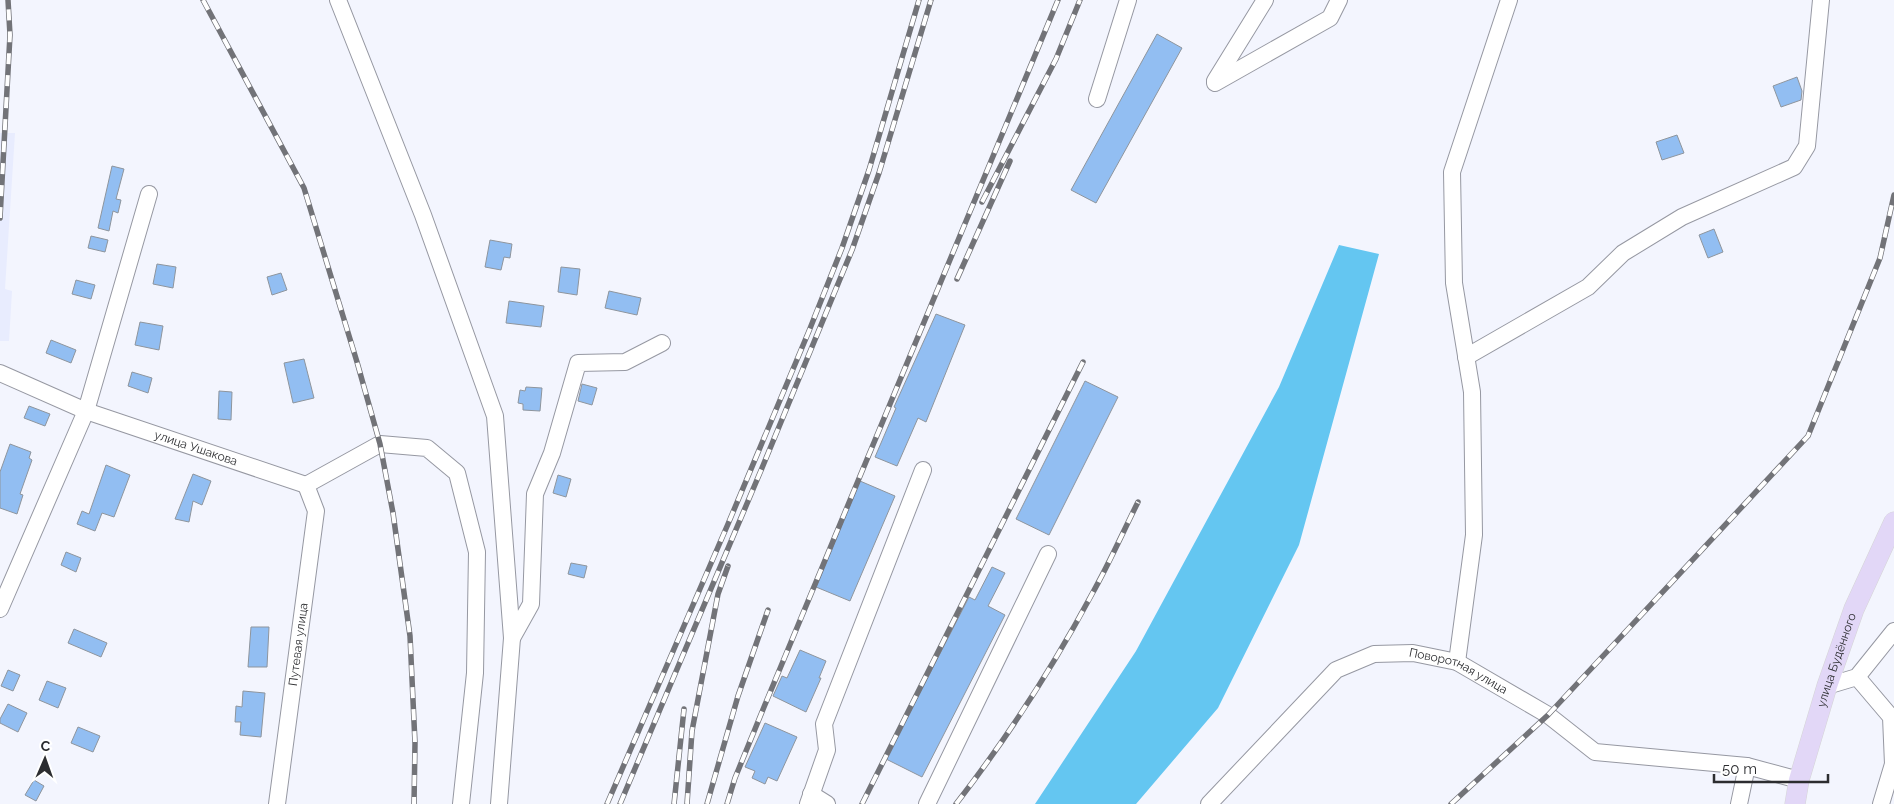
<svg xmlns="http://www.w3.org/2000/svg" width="1894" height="804" font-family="Raleway,sans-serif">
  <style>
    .built { fill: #e8ecfe }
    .water { fill: #64c6f1 }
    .building { fill: #92bef2; stroke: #8e959d }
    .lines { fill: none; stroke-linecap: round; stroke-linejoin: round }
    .minor-casing { stroke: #9698a2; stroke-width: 18 }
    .major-casing { stroke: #d5d5d6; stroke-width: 21 }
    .minor { stroke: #fff; stroke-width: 16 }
    .major { stroke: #e2d7f7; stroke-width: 20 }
    .rail-casing { stroke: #727378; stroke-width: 5.5 }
    .rail { stroke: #fff; stroke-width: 4; stroke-dasharray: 11; stroke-linecap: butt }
    .labels { text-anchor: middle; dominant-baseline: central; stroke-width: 4.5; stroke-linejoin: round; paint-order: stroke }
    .street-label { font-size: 12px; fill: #2c2d30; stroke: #fff }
  </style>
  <rect width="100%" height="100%" fill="#f3f5fe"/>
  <path class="built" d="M 0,133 L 15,133 L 5,289 L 12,291 L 9,341 L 0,341 Z"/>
  <path class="water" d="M 1339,245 L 1379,254 L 1299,545 L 1218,708 L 1136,804 L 1035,804 L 1136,651 L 1279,387 Z"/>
  <path class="building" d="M 1157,34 L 1182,48 L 1096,203 L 1071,190 Z
    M 1797,77 L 1802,91 L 1801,100 L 1781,107 L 1773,86 Z
    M 1677,135 L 1684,153 L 1662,160 L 1656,142 Z
    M 112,166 L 124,169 L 116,199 L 121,200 L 118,213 L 113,211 L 109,231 L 98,228 Z
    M 1714,229 L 1723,252 L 1708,258 L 1699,235 Z
    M 91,236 L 108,240 L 105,252 L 88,248 Z
    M 490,240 L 512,244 L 510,258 L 504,257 L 501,270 L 485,267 Z
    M 157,264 L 176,267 L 173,288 L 153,284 Z
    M 561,267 L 580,269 L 577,295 L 558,292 Z
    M 281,273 L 287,290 L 272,295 L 267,277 Z
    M 76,280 L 95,285 L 91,299 L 72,294 Z
    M 609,291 L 641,298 L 637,315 L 605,308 Z
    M 509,301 L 544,306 L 541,327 L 506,323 Z
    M 936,314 L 965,325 L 926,422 L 918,418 L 897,466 L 875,457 L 896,408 L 894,407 Z
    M 140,322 L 163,326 L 159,350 L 135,345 Z
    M 51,340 L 76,350 L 71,363 L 46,353 Z
    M 304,359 L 314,398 L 293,403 L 284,363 Z
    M 132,372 L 152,378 L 148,393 L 128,386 Z
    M 1085,381 L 1118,397 L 1049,535 L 1016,519 Z
    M 582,384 L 597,388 L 592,405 L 578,401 Z
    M 526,387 L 542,388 L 540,411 L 523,410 L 523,404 L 518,403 L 520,390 L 525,391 Z
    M 219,391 L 232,392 L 231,420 L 218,419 Z
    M 29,406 L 50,414 L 45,426 L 24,418 Z
    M 10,444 L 31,452 L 29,458 L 32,460 L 20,494 L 23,495 L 17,514 L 0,508 L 0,472 Z
    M 106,465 L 130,475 L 114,517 L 102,513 L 95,531 L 77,524 L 82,511 L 89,514 Z
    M 193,474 L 211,481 L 202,505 L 193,501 L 189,522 L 175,519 Z
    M 558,475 L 571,479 L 566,497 L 553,493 Z
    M 860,481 L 895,496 L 850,601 L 816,587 Z
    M 66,552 L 81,558 L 76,572 L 61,565 Z
    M 571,563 L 587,566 L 584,578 L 568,574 Z
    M 992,567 L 1005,573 L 988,606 L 1005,615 L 922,777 L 886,759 L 969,597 L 975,600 Z
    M 251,627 L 269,627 L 267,667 L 248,667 Z
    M 74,629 L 107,643 L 101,657 L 68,643 Z
    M 800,650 L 826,661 L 819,678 L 821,678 L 806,712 L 773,696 L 782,676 L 787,678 Z
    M 8,670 L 20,675 L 13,691 L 1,686 Z
    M 47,681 L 66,688 L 58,708 L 39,700 Z
    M 243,691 L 265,693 L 261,737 L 240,735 L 241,722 L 235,722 L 236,706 L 242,707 Z
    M 8,704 L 27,713 L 18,732 L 0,723 L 0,719 Z
    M 765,723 L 797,737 L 777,781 L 768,777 L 765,784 L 752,778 L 755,771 L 745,767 Z
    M 78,727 L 100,736 L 93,752 L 71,743 Z
    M 34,780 L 44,786 L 36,801 L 25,795 Z"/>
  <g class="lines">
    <defs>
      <g id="minor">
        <path d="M 338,0 L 423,215 L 495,416 L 512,638 L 499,804"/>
        <path d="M 1215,81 L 1265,0"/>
        <path d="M 1215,83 L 1330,18 L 1339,0"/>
        <path d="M 1097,99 L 1128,0"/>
        <path d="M 1466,357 L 1588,287 L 1623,253 L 1682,217 L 1794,167 L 1807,146 L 1821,0"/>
        <path id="s1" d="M 0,373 L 86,411 L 306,485"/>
        <path d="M 306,485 L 380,444 L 427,448 L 457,473 L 477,552 L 475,673 L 461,804"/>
        <path d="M 0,609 L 86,411 L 149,194"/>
        <path d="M 512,638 L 531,604 L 535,494 L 552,453 L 578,363 L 625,362 L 662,343"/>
        <path d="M 1457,662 L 1474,535 L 1472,392 L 1454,283 L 1452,172 L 1509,0"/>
        <path d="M 1857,677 L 1891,717 L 1893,764 L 1881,804"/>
        <path d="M 1827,686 L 1857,677 L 1894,631"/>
        <path d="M 811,794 L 827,804"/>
        <path id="s2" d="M 277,804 L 316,511 L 306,485"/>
        <path d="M 808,804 L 827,750 L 824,724 L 923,470"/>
        <path d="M 927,804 L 1048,554"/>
        <path id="s3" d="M 1209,804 L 1336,670 L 1374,654 L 1413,653 L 1457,662 L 1548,715 L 1595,752 L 1747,766 L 1799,780"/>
        <path d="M 1739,804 L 1747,766"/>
      </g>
      <g id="major">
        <path id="s4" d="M 1795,804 L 1799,780 L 1827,686 L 1854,609 L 1894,522"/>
      </g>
    </defs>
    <use href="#minor" class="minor-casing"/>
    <use href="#major" class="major-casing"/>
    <use href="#minor" class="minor"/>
    <use href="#major" class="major"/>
    <defs>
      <path id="rail" d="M 203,0 L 304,188 L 357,362 L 380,444 L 393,513 L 410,636 L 415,743 L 414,804
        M 982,202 L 1056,59 L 1080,0
        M 0,218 L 10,35 L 8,0
        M 957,279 L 1010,161
        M 607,804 L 728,524 L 809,331 L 842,248 L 869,170 L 919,0
        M 620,804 L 762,468 L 852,250 L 879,173 L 931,0
        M 674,804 L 684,709
        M 687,804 L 692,731 L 718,594 L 728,566
        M 707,804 L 738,696 L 768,610
        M 727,804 L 735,778 L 764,707 L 1058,0
        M 862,804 L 1083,362
        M 956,804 C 1007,738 1053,667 1092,594 C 1109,564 1123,532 1138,502
        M 1451,804 L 1548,715 L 1808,436 L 1880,258 L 1894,195"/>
    </defs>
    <use href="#rail" class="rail-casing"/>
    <use href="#rail" class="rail"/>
  </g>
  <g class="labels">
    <g class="street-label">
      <text stroke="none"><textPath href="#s1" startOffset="210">улица Ушакова</textPath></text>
      <text stroke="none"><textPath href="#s2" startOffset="161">Путевая улица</textPath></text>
      <text stroke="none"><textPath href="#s4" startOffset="150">улица Будённого</textPath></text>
      <text stroke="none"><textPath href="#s3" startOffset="314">Поворотная улица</textPath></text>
    </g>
  </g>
  <g transform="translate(45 759) rotate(2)" stroke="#ffffff" stroke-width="4" paint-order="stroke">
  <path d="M0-4L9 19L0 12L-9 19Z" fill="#2c2d30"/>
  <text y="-8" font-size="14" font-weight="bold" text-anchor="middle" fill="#2c2d30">С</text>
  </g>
  <path d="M1714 774v8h114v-8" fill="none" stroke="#2c2d30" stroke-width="2.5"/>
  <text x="1722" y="774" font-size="15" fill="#2c2d30" stroke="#ffffff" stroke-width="4" paint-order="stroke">50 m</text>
</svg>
